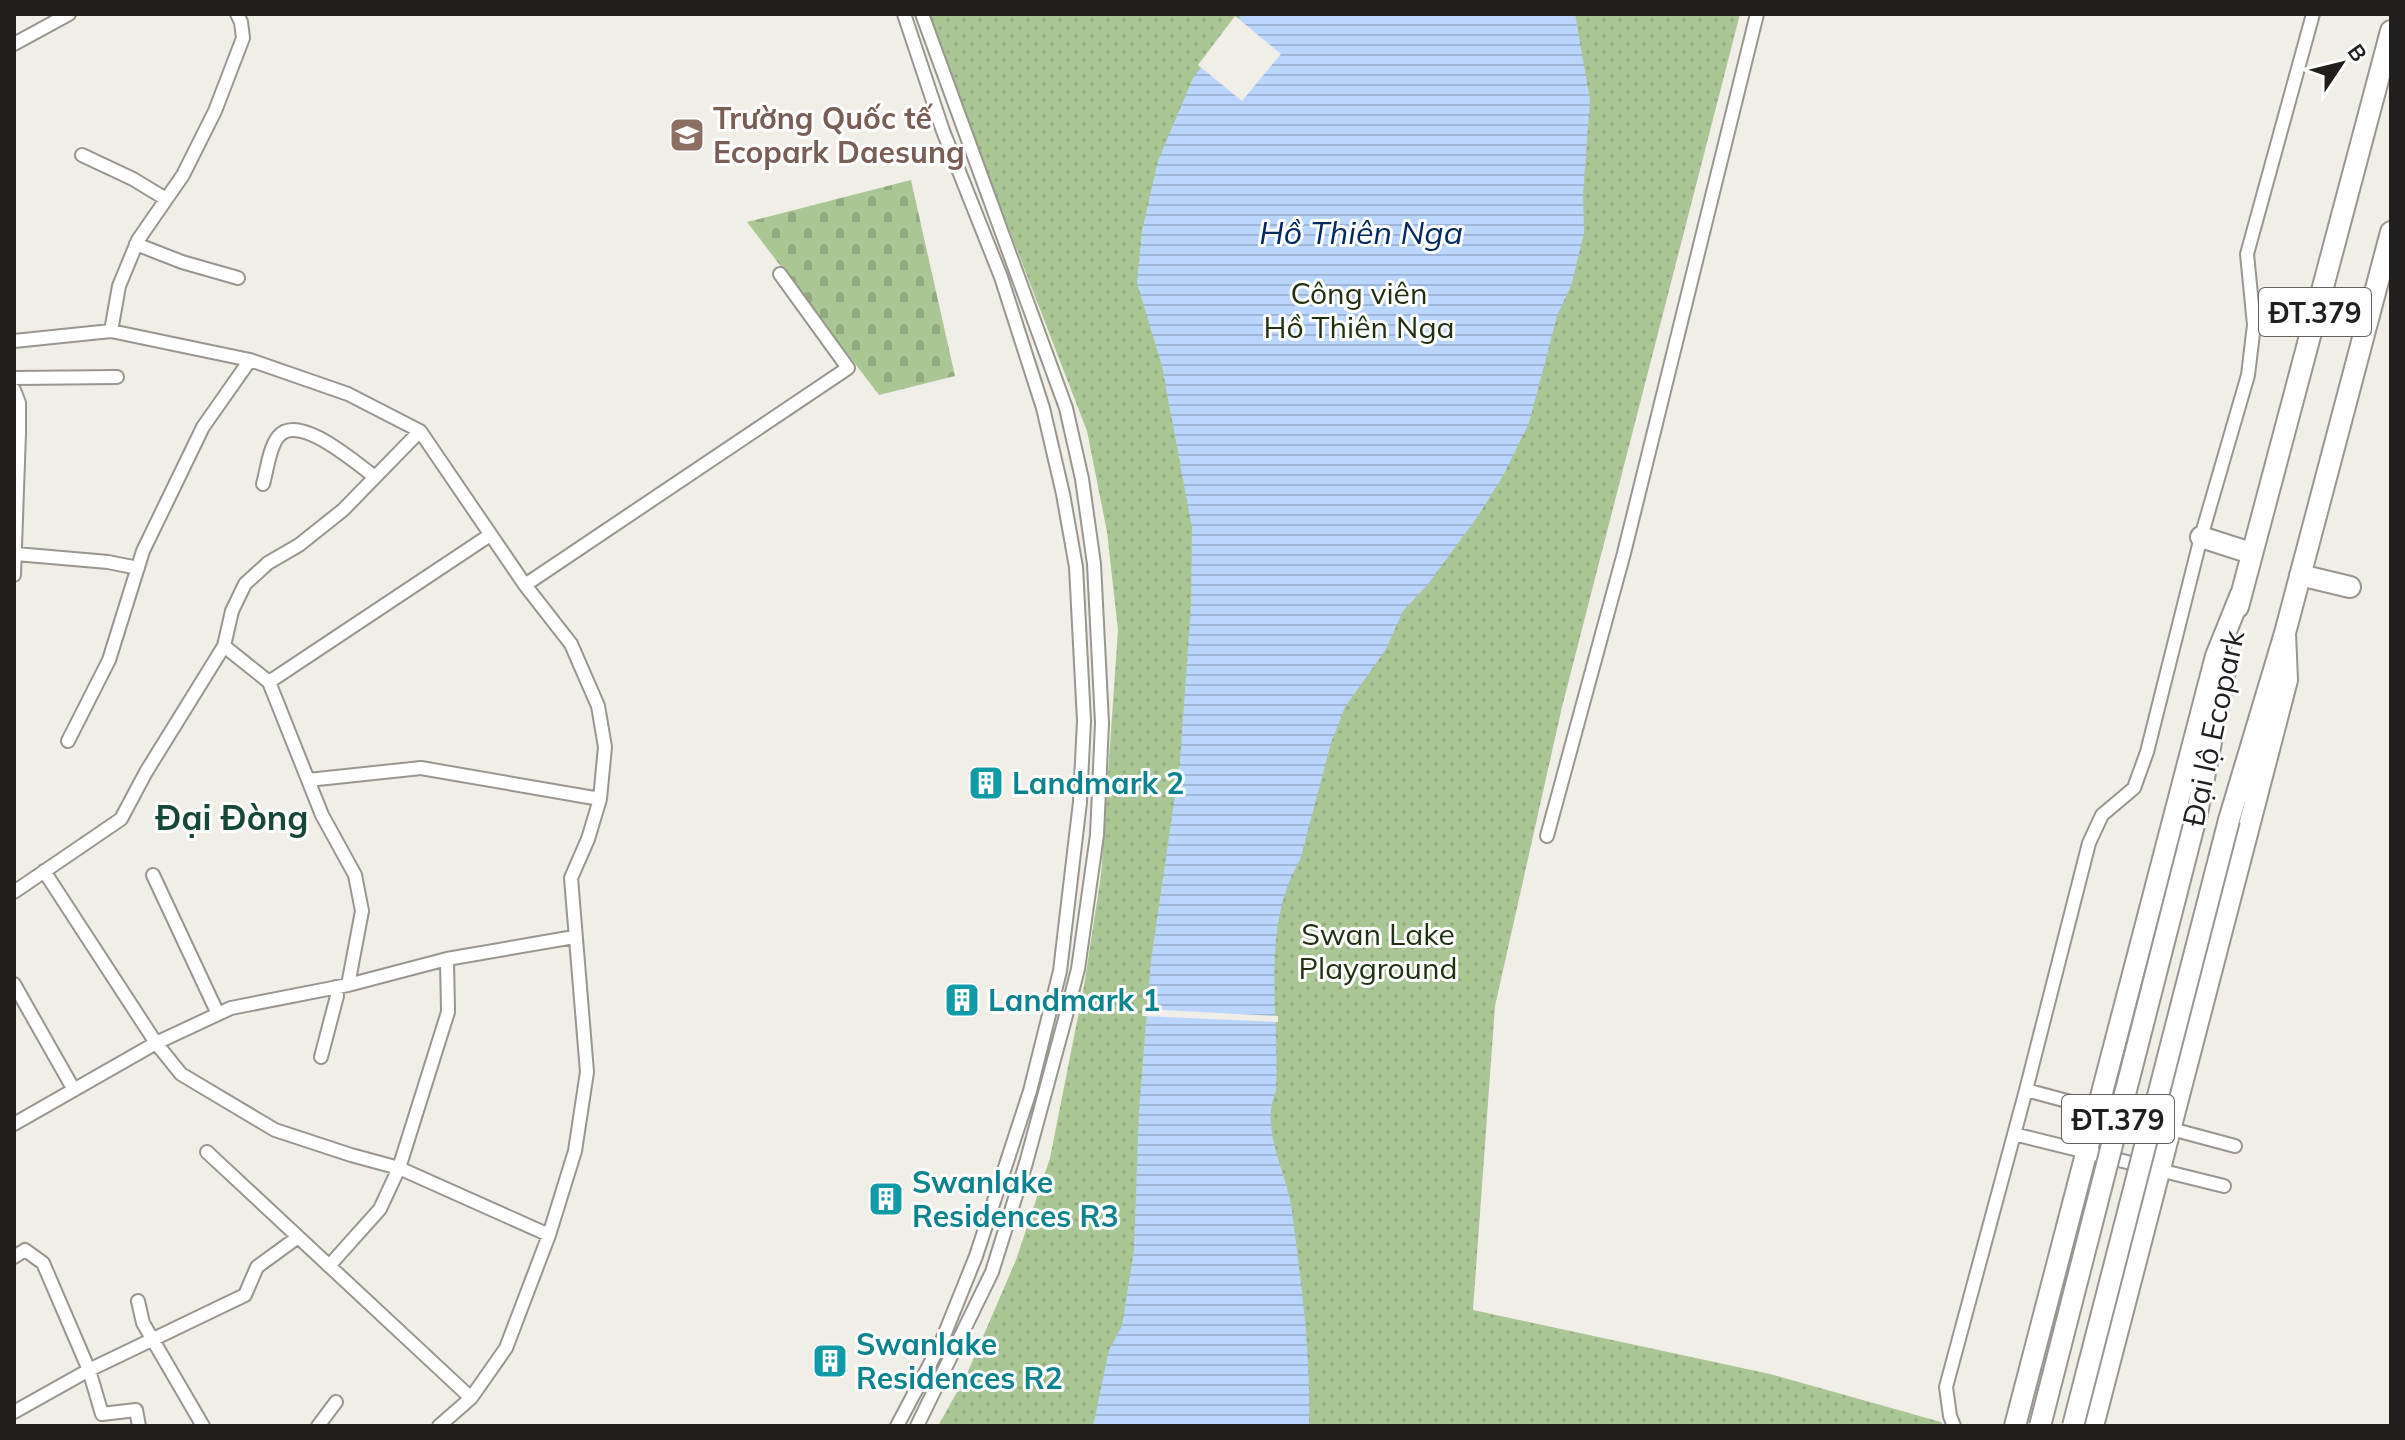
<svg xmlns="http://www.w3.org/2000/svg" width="2405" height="1440" font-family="Mulish,sans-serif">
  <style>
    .cemetery { fill: url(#cemetery-stones) }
    .park { fill: url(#park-dots) }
    .water { fill: url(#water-rules) }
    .pier { fill: #f1ede7 }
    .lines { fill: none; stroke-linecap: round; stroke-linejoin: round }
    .minor-casing { stroke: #99958f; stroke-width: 16 }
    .trunk-casing { stroke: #99958f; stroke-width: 24 }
    .minor { stroke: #fff; stroke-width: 12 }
    .trunk { stroke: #fff; stroke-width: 20 }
    .trunk-bridge-casing { stroke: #99958f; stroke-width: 24; stroke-linecap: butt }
    .trunk-bridge { stroke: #fff; stroke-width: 20 }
    .labels { text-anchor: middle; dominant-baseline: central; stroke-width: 6; stroke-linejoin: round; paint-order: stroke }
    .shield { fill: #fff; stroke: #646261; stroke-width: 2 }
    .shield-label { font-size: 28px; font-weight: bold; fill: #211f1d }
    .education-label { font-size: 30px; font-weight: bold; fill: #785e54; stroke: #fff; text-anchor: start }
    .park-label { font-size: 30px; fill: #1f2f10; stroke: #fff }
    .street-label { font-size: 30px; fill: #211f1d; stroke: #fff }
    .culture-label { font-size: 30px; font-weight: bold; fill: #0d838f; stroke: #fff; text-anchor: start }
    .water-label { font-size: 32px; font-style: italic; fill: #002861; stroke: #fff }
    .quarter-label { font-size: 34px; font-weight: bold; fill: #164737; stroke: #fff }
  </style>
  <defs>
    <pattern id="cemetery-stones" width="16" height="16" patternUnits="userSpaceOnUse" patternTransform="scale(2)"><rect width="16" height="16" fill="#abc695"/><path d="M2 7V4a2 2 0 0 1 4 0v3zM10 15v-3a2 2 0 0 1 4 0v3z" fill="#93aa80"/></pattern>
    <pattern id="park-dots" width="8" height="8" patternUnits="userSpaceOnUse" patternTransform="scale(2)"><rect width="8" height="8" fill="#abc695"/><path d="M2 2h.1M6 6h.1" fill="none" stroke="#93aa80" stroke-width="1.8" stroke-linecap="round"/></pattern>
    <pattern id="water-rules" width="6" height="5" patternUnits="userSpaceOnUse" patternTransform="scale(2)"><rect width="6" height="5" fill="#bad5fe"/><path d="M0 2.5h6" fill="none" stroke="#a0b6d9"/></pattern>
  </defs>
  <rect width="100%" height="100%" fill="#f1ede7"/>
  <path class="cemetery" d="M 911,180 L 955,376 L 879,395 L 747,222 Z"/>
  <path class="park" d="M 926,14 L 1740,14 L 1562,707 L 1495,1006 L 1473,1310 L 1770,1374 L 1941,1422 L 1943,1426 L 938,1426 L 966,1376 L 1016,1260 L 1050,1158 L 1084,986 L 1101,875 L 1118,630 L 1107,532 L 1087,431 Z"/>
  <path class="water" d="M 1242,14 L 1575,14 L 1590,100 L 1583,194 L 1584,233 L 1572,283 L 1557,316 L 1529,423 L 1504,474 L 1478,516 L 1428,584 L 1403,611 L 1386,649 L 1345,707 L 1331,743 L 1300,860 C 1260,926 1280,1017 1276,1091 C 1259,1127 1287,1173 1292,1211 C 1301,1283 1311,1353 1309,1426 L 1093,1426 L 1109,1350 L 1122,1326 L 1134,1250 L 1139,1110 L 1151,961 L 1180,761 L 1191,606 L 1192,528 L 1162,366 L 1137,283 L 1142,231 L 1158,161 L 1193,78 Z"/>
  <path class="pier" d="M 1235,16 L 1281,54 L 1242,101 L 1198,65 Z
    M 1143,1009 L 1278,1016 L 1278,1022 L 1142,1016 Z"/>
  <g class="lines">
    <defs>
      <path id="minor" d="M 14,44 L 69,14
        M 82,155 L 133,179 L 166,199
        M 136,244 L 182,262 L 238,278
        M 111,331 L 119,286 L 138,240 L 183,175 L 215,111 L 243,38 L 241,22 L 237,14
        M 14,341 L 111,331 L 250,360 L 348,394 L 420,431 L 525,585 L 571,644 L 598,706 L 605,747 L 600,799 L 588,839 L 571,878 L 587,1072 L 575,1151 L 549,1235 L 506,1348 L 471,1398 L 439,1426
        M 14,378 L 117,377
        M 14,390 L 19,403 L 19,433 L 14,575
        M 263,484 C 267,471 269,448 278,437 C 298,411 358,465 375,477
        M 16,554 L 108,562 L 138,568
        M 525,585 L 848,368 L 780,274
        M 224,646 L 269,682 L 322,815 L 355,875 L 362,911 L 348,985
        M 269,682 L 490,535
        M 68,741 L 109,660 L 143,551 L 203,427 L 250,360
        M 308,780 L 421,768 L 600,799
        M 1547,836 L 1624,553 L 1757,14
        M 44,871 L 156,1043 L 181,1074 L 275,1130 L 351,1155 L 399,1168 L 549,1235
        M 153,875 L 218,1014
        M 14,892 L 121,819 L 146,772 L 224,646 L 232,611 L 245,584 L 268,563 L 299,545 L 343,510 L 420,431
        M 14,984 L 74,1090
        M 321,1057 L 337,996 L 336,987
        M 2026,1090 L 2235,1146
        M 14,1124 L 156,1043 L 231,1008 L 348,985 L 447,959 L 574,937
        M 2014,1134 L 2224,1186
        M 207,1152 L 471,1398
        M 14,1257 L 25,1250 L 43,1263 L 89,1370 L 102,1414 L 136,1410 L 139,1426
        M 329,1266 L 380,1209 L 399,1168 L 448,1012 L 447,959
        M 138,1301 L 143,1323 L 203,1426
        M 14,1412 L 89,1370 L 245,1295 L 257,1267 L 298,1237
        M 318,1426 L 336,1402
        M 897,1426 L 941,1343 L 976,1256 L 1030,1091 L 1060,971 L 1080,802 L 1084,721 L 1076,567 L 1063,494 L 1043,408 L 1001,277 L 943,131 L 904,14
        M 917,1426 L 992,1272 L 1026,1163 L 1068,1008 L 1078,969 L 1097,835 L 1102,723 L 1094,564 L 1082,479 L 1066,408 L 922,14
        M 1954,1426 L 1950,1416 L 1946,1387 L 2026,1090 L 2089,843 L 2102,815 L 2134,788 L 2147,752 L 2201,537 L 2248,375 L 2254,325 L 2247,254 L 2313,14"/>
      <path id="trunk" d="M 2201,537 L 2251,553
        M 2300,575 L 2350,587
        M 2238,607 L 2391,31
        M 2197,813 L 2226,666
        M 2229,820 L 2285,633 L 2391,232
        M 2015,1426 L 2216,656 L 2241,594
        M 2093,1426 L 2287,680 L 2285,633"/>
    </defs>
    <use href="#minor" class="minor-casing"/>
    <use href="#trunk" class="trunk-casing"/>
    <use href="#minor" class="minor"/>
    <use href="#trunk" class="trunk"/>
    <defs>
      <path id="trunk-bridge" d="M 2040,1426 L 2197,813
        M 2073,1426 L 2229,820"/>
    </defs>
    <use href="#trunk-bridge" class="trunk-bridge-casing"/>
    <use href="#trunk-bridge" class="trunk-bridge"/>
  </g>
  <defs>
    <symbol id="school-square" viewBox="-11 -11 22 22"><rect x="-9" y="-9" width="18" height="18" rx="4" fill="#8d6e63" stroke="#fff"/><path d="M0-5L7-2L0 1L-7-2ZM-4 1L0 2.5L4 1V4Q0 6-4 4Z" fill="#fff"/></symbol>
    <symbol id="building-square" viewBox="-11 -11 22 22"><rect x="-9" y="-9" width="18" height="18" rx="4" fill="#0f9aa8" stroke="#fff"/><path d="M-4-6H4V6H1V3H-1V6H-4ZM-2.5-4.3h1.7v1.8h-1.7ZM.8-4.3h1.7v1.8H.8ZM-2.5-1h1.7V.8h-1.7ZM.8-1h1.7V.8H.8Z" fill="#fff"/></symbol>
  </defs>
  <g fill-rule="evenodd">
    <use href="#school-square" x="667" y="115" width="40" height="40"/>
    <use href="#building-square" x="966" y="763" width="40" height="40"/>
    <use href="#building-square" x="942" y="980" width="40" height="40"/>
    <use href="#building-square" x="866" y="1179" width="40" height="40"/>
    <use href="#building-square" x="810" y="1341" width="40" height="40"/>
  </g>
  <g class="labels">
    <g class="shield">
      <rect x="2259" y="288" width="112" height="48" rx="6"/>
      <rect x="2062" y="1095" width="112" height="48" rx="6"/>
    </g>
    <g class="shield-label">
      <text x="2315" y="312">ĐT.379</text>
      <text x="2118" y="1119">ĐT.379</text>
    </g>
    <g class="education-label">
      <text x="713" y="118">Trường Quốc tế<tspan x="713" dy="34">Ecopark Daesung</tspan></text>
    </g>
    <g class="park-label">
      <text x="1359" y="293">Công viên<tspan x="1359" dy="34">Hồ Thiên Nga</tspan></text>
      <text x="1378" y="934">Swan Lake<tspan x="1378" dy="34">Playground</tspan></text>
    </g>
    <g class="street-label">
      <text transform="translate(2213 728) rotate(-78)">Đại lộ Ecopark</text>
    </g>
    <g class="culture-label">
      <text x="1012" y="783">Landmark 2</text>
      <text x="988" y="1000">Landmark 1</text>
      <text x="912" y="1182">Swanlake<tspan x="912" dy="34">Residences R3</tspan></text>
      <text x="856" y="1344">Swanlake<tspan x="856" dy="34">Residences R2</tspan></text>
    </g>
    <g class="water-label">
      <text x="1361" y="232">Hồ Thiên Nga</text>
    </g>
    <g class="quarter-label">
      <text x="232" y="817">Đại Đòng</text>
    </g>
  </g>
  <rect width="2405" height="1440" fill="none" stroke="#211f1d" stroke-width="32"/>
  <g transform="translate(2341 64) rotate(55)" stroke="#ffffff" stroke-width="6" paint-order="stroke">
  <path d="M0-6L14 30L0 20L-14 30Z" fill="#211f1d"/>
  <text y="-12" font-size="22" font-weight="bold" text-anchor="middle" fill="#211f1d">B</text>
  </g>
</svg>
